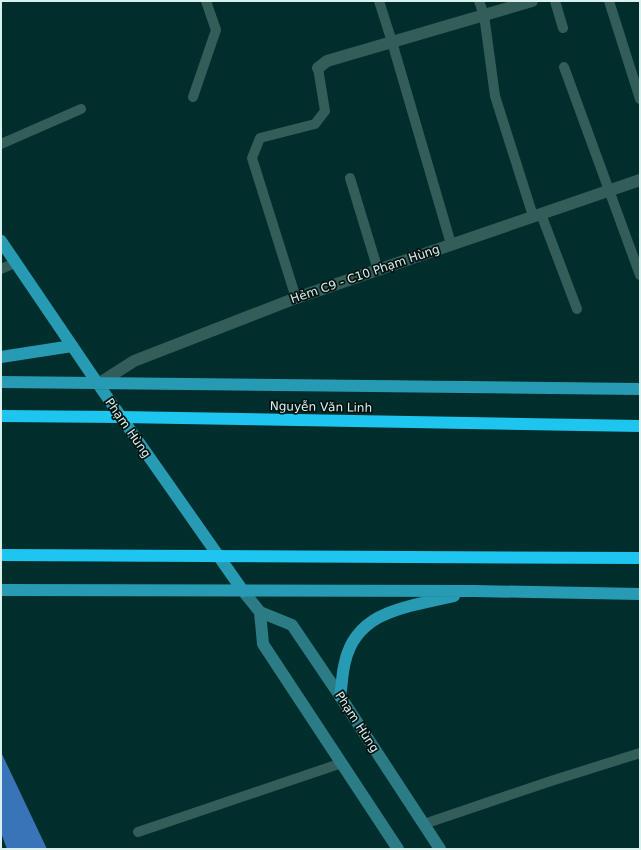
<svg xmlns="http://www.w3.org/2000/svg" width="641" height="850" font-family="'DejaVu Sans',sans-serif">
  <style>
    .water { fill: #3974b8 }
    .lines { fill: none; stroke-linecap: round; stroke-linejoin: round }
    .lane { stroke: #335d59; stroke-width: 10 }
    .street { stroke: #335d59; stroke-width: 12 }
    .secondary { stroke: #2c7c86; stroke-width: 12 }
    .primary { stroke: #269bb3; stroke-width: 12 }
    .highway { stroke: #1dc5ef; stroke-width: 12 }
    .labels { text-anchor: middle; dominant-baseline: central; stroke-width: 3.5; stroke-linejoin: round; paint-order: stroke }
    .street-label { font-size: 12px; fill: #daf1ee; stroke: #031312 }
  </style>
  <rect width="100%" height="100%" fill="#002e2c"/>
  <path class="water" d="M 1,752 L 47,849 L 7,849 L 1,833 Z"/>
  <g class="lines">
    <path class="lane" d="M 379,1 L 392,42 L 451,244
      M 479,1 L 484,15 L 495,96 L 533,216
      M 555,1 L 563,28
      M 609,1 L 640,99
      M 564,67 L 640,275
      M 193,97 L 216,30 L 206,1
      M 1,144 L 81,109
      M 350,178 L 378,270
      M 541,214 L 577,309
      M 1,269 L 15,263
      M 296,298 L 252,158 L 260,138 L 315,124 L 325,111 L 318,68
      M 424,824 L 551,781 L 640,753
      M 138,832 L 342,763"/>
    <path class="street" d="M 318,68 L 327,61 L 532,1
      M 98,384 L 134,361 L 296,298 L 640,180"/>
    <path class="secondary" d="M 243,591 L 260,612 L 292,625 L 340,696 L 440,849
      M 260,612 L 263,644 L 398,849"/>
    <path class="primary" d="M 1,241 L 98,384 L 243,591
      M 1,357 L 72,346
      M 1,382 L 640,389
      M 1,590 L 474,591 L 640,594
      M 340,696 C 342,685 342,673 345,662 C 357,609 410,607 454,596"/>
    <path class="highway" d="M 1,416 L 120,417 L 640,426
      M 1,555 L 640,558"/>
  </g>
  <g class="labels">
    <g class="street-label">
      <text transform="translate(365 274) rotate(-19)">Hẻm C9 - C10 Phạm Hùng</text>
      <text transform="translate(321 407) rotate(1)">Nguyễn Văn Linh</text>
      <text transform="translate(128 428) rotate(55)">Phạm Hùng</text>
      <text transform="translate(357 722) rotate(57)">Phạm Hùng</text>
    </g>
  </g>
  <rect width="641" height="850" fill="none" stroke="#daf1ee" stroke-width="4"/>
</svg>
